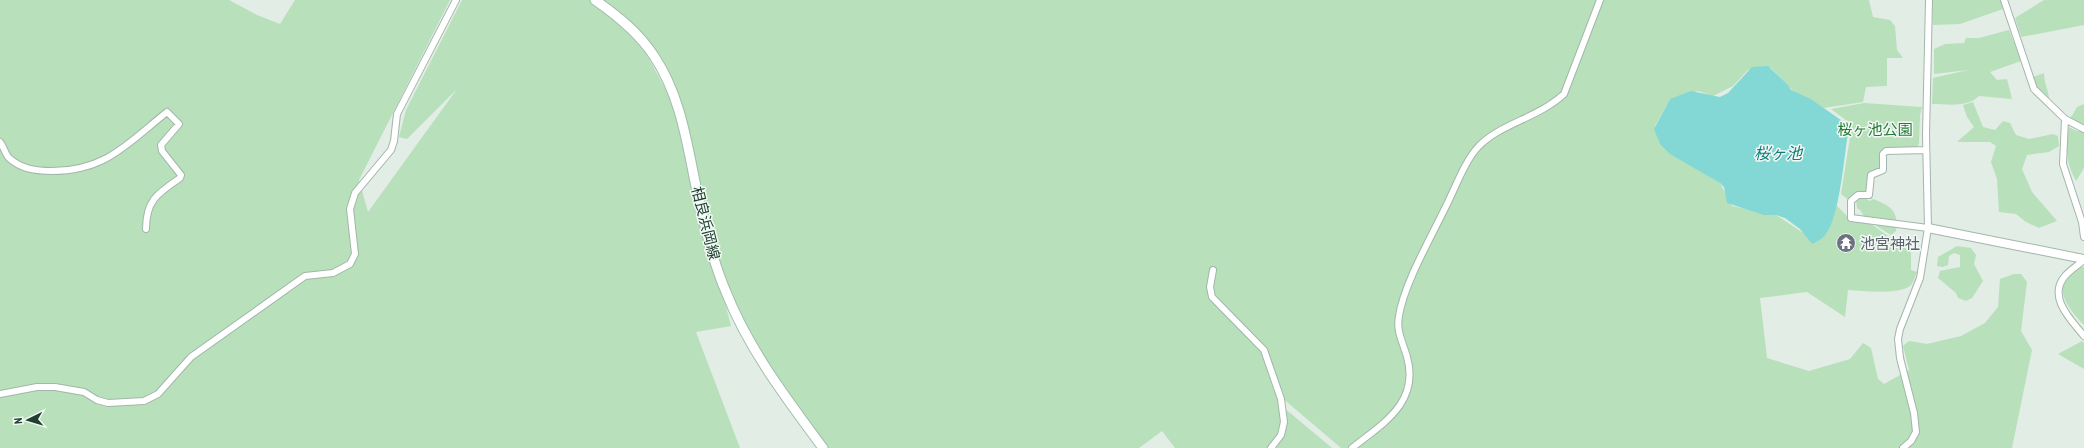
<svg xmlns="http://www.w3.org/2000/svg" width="2084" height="448" font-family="'PT Sans Narrow','Noto Sans JP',sans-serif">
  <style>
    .green { fill: #b8e0bb; fill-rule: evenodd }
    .water { fill: #83d8d5 }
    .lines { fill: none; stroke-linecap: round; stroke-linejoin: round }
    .minor-casing { stroke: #a3b6ab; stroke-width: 8 }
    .tertiary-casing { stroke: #a3b6ab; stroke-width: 10 }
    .secondary-casing { stroke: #a1bdae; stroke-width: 11 }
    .minor { stroke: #fff; stroke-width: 6 }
    .tertiary { stroke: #fff; stroke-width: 8 }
    .secondary { stroke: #fff; stroke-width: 9 }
    .labels { text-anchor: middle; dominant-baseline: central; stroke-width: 3; stroke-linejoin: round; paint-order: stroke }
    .park-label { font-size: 15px; fill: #257b36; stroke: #f2f9f4 }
    .street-label { font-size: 15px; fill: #1f4031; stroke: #f2f9f4 }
    .worship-label { font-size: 15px; fill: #5b616d; stroke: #f2f9f4; text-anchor: start }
    .water-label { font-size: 16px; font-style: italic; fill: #137c7a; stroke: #f2f9f4 }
  </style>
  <rect width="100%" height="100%" fill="#e1ede5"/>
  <path class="green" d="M 0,0 L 229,0 L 257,15 L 280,24 L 295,0 L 450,0 L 359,180 L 368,212 L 457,89 L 407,139 L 399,137 L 406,110 L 462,0 L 1869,0 L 1873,17 L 1890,20 L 1895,26 L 1897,50 L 1903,58 L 1887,58 L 1887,86 L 1866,87 L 1863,102 L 1824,108 L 1811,99 L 1794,92 L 1771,68 L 1748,70 L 1733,86 L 1713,96 L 1698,91 L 1670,99 L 1655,126 L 1660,144 L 1720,183 L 1732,206 L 1776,215 L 1817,242 L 1828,232 L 1836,205 L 1852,221 L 1871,224 L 1911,252 L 1911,270 L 1917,272 C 1915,277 1914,282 1910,286 C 1898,295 1863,291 1848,290 L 1845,317 L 1807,292 L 1760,298 L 1767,358 L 1809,371 L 1850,359 L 1863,343 L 1871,348 L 1878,379 L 1884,384 L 1909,370 L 1914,389 L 1903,346 L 1909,341 L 1927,344 L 1961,336 L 1985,323 L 1998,307 L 2000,279 L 2014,274 L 2021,274 L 2027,282 L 2021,331 L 2032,350 L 2012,448 L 1341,448 L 1280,396 L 1283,407 L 1332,448 L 1276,448 L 1278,441 L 1271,448 L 1175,448 L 1162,431 L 1139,448 L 827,448 L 746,334 L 711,248 L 731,326 L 696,332 L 740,448 L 0,448 ZM 641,44 L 651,52 L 678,107 L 673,103 Z
    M 1932,0 L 2001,0 L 2003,9 L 1960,24 L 1933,25 Z
    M 2044,0 L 2084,0 L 2084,25 L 2021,37 L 2015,18 Z
    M 2009,30 L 2021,61 L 1990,72 L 1997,80 L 2007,79 L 2012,99 L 1979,96 C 1966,108 1948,104 1932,104 L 1933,78 L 1968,70 L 1934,74 L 1934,49 L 1945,44 L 1964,43 L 1966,38 L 1979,38 Z
    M 2044,73 C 2044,82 2048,89 2049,98 L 2046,100 L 2040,95 L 2031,78 Z
    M 1973,102 L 1983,127 L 1995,130 L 2003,121 L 2010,123 L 2016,135 L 2029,139 L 2053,134 L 2058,136 L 2059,146 L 2049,152 L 2027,155 L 2022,169 L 2032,192 L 2057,221 L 2039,228 L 2026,222 L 2016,214 L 1999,212 L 1997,179 L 1991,162 L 1996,146 L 1990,142 L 1957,142 L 1974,127 L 1967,117 L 1963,105 Z
    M 1864,103 L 1922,107 L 1920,115 L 1919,144 L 1915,149 L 1886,151 L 1881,171 L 1871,175 L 1869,194 L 1850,201 L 1841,194 L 1851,131 L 1847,121 L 1831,109 Z
    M 2084,104 L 2084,125 L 2081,125 L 2070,119 L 2077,107 Z
    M 2069,127 L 2077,131 L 2084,131 L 2084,168 L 2076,181 C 2065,160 2066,150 2069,127 Z
    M 1862,197 L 1870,201 L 1873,199 C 1891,206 1899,211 1896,231 L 1891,235 L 1865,219 L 1861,211 L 1857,208 L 1856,199 Z
    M 1957,246 L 1971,248 L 1976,255 L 1974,264 L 1983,281 L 1972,298 L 1966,301 L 1958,298 L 1956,293 L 1938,278 L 1940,271 L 1960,267 L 1960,255 L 1954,253 L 1949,256 L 1948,265 L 1943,267 L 1937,266 L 1938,257 Z
    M 2080,267 L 2084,267 L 2084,325 C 2074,314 2053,293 2068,277 C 2071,274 2076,271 2080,267 Z
    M 2082,341 L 2084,343 L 2084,369 L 2058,354 Z"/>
  <path class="water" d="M 1768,66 L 1788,85 L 1791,90 L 1811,99 L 1845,123 L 1848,133 C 1844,158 1840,210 1828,231 C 1825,237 1818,242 1812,244 L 1800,229 L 1785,218 L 1776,215 L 1764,215 L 1727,203 L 1724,187 L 1720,183 L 1670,154 L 1660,144 L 1654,129 L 1670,99 L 1691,91 L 1720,97 L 1728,93 L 1752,67 Z"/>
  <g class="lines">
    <defs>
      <path id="minor" d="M 2004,0 L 2034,89 L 2065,119 L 2084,129
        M 2065,119 L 2063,164 L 2082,222 L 2084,237
        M 0,142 C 4,147 5,154 9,158 C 21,169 36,171 52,171 C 106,171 128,143 167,112 L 179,124 L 161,145 L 162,151 L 181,175 L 180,178 C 158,193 146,200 146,229
        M 1926,150 L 1886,151 L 1883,154 L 1883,170 L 1871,175 L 1869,195 L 1858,195 L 1851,201 L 1851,218 L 1928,228
        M 2084,260 C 2078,265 2070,270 2065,276 C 2047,297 2071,320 2084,336
        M 1213,270 L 1210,287 L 1212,297 L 1264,350 L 1281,399 L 1284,422 L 1281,435 L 1271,448
        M 0,394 L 37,387 L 55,387 L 84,392 L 97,400 L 108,403 L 144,401 L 158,394 L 191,357 L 305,276 L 333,273 L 350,264 L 355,254 L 350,209 L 355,193 L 391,150 L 394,141 L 397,114 L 456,0
        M 1352,448 C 1382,424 1420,403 1407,357 C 1403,342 1396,332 1399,316 C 1404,283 1433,234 1448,202 C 1456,186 1466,159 1479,146 C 1500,124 1538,118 1564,94 L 1600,0
        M 1903,448 L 1911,441 L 1916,432 L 1914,413 L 1900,358 L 1898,339 L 1900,329 L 1920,278 L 1928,228 L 1926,135 L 1929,0"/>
      <path id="tertiary" d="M 1928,228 L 2084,259"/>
      <path id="secondary" d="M 595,0 C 618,16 639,33 654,56 C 684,101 688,154 700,205 C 707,235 714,264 726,292 C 749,350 787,399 823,448"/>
    </defs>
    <use href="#minor" class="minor-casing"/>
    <use href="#tertiary" class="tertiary-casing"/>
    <use href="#secondary" class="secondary-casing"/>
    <use href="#minor" class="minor"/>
    <use href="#tertiary" class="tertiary"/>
    <use href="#secondary" class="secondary"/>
  </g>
  <defs>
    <symbol id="temple-disc" viewBox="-11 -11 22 22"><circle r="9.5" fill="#6b7280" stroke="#f2f9f4"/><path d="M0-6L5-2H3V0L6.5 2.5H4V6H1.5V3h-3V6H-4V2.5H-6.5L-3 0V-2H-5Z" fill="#fff"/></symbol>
  </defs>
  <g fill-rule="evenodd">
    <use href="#temple-disc" x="1835" y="232" width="22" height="22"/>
  </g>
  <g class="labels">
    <g class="park-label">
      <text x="1875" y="129">桜ヶ池公園</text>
    </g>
    <g class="street-label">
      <text transform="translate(706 223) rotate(76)">相良浜岡線</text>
    </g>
    <g class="worship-label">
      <text x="1860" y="243">池宮神社</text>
    </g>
    <g class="water-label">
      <text x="1778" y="153">桜ヶ池</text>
    </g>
  </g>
  <g transform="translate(28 420) rotate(265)" stroke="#f2f9f4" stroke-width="3" paint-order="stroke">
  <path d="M0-3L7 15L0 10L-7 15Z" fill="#1f4031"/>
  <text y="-6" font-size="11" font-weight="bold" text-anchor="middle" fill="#1f4031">N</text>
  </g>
</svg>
